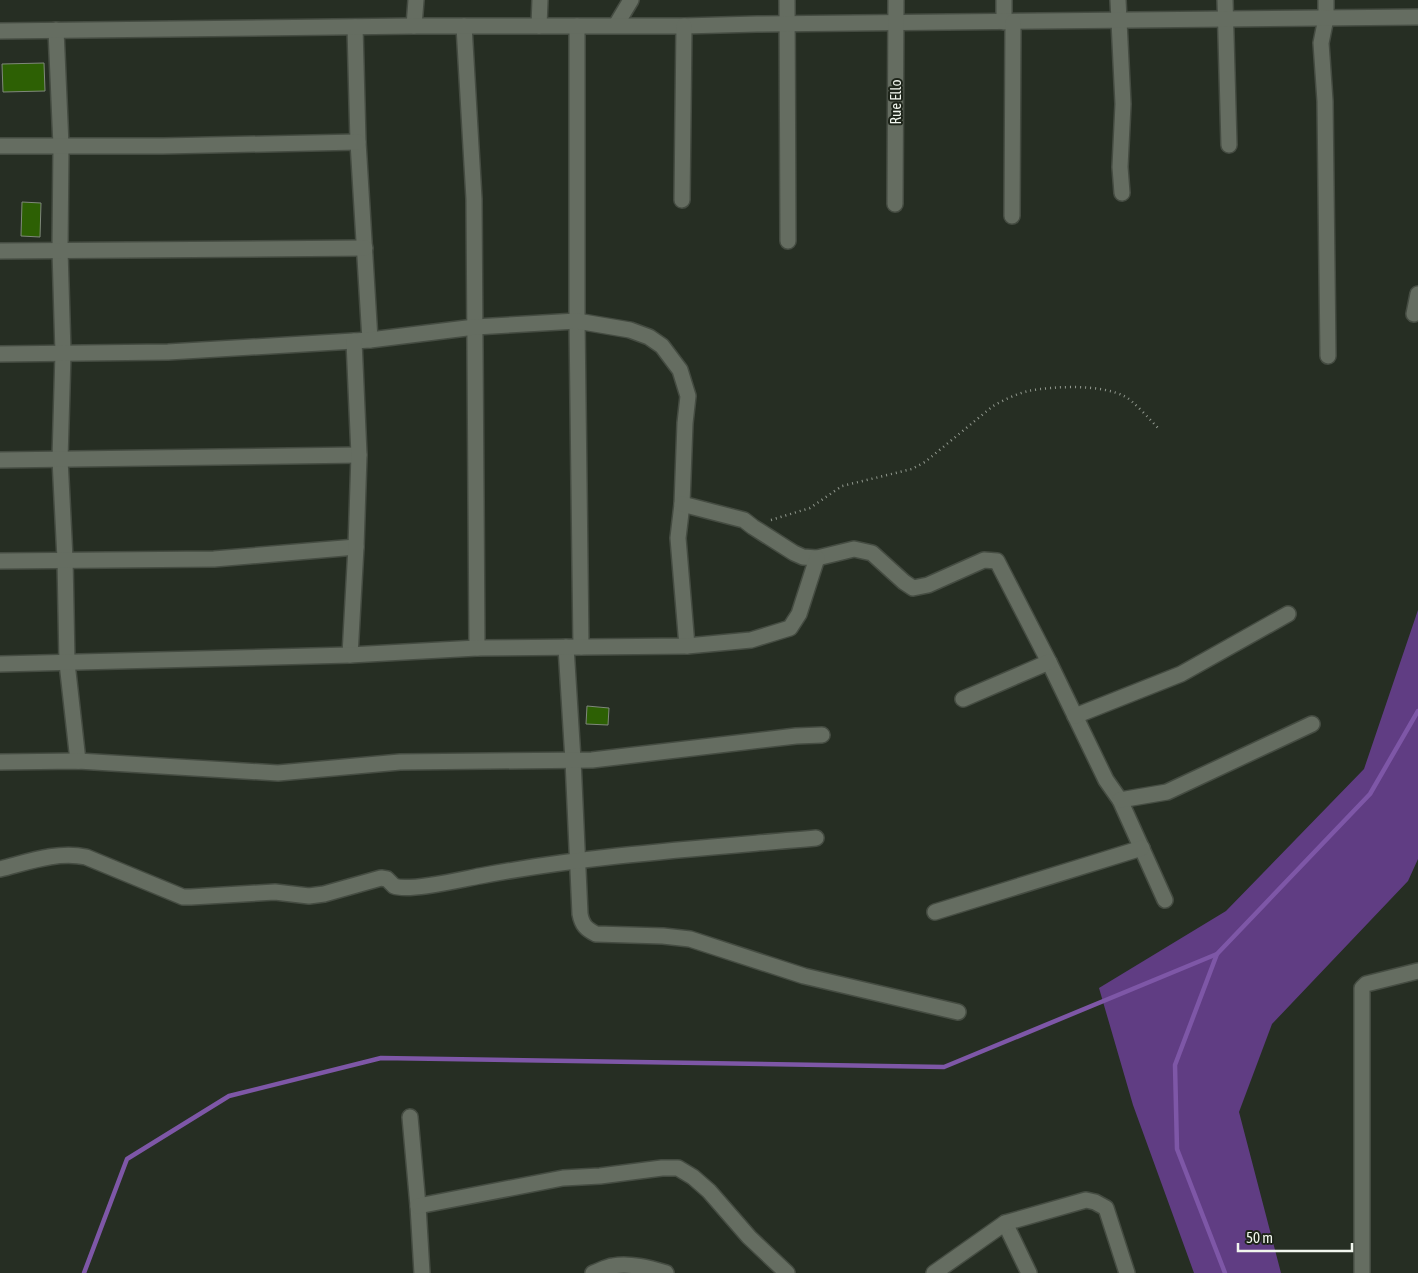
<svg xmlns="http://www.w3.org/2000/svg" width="1418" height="1273" viewBox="0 0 1418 1273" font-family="'Asap Condensed',sans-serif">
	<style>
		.green { fill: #603d83 }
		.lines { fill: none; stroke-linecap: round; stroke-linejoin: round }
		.stream { stroke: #7e57a7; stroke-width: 4.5 }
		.building { fill: #2d6004; stroke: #7f887b }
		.street-casing { stroke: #454c42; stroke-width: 18 }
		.path { stroke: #92998f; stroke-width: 2.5; stroke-dasharray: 1 4; stroke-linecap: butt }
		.street { stroke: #656d61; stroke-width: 15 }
		.labels { text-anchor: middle; stroke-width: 4; stroke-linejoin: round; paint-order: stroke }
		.street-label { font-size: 15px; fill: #f1f6ee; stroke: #1d2419 }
	</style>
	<rect width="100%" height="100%" fill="#262e23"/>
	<polygon class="green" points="1418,610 1418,859 1408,881 1272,1024 1239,1112 1281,1273 1194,1273 1133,1105 1099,988 1226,911 1364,769"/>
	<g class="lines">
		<g class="stream">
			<polyline points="1217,954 1175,1065 1177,1149 1225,1273"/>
			<polyline points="84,1273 127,1159 229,1096 381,1058 944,1067 1217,954 1370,794 1418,711"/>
		</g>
	</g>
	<g class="building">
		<polygon points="44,63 45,91 3,92 2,64"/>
		<polygon points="22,202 41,203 40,237 21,236"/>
		<polygon points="587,706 609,708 608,725 586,724"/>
	</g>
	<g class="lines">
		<defs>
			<g id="street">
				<polyline points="787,0 788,241"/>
				<polyline points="1004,0 1004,22"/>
				<polyline points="1118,0 1123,104 1120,167 1122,193"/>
				<polyline points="1225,0 1229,145"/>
				<polyline points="1326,0 1326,18 1321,43 1325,101 1328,356"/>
				<polyline points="616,25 631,0"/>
				<polyline points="414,26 416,0"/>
				<polyline points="464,26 474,199 477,648"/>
				<polyline points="539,26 540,0"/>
				<polyline points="577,26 577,321 581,647"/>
				<polyline points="355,27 358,142 370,340"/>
				<polyline points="56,30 61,146 60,250 63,353 60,459 65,559 67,663 78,761"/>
				<polyline points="0,31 414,26 684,26 757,24 1418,17"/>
				<polyline points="0,146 163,146 358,142"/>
				<polyline points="682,200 684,26"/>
				<polyline points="895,204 896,0"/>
				<polyline points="1012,216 1013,22"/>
				<polyline points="0,251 365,248"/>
				<polyline points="1414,314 1418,294"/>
				<polyline points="0,354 168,352 370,340 475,327 577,321 630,330 649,337 662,346 680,370 688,396 685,423 682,504 678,538 687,646"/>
				<polyline points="0,460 359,455"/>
				<polyline points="682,504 744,520 753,527 794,553 803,557 817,558 854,549 872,553 904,582 913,588 928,585 984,560 997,561 1049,662 1106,780 1120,800 1165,900"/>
				<polyline points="0,561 214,559 356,547"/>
				<path d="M566,647L573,760L580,914C582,925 586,929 596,934L663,936L690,939L804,976L958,1012"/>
				<polyline points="350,655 356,547 359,455 354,341"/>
				<polyline points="0,664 350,655 477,648 687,646 751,640 790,628 799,614 817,558"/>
				<polyline points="963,699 1049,662"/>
				<polyline points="1075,716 1181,674 1288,614"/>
				<polyline points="0,762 78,761 278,773 400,762 592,760 796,736 822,735"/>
				<polyline points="1120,800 1167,792 1312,724"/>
				<path d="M0,869C28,862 57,851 86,857L183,897H191L275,892L309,896L324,894L381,878L387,879L394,886C409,892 463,879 480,876C591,855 704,848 816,838"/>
				<polyline points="935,912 1142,848"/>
				<polyline points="410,1117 418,1206 422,1273"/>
				<polyline points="418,1206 563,1178 600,1176 662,1168 678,1168 693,1177 709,1191 749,1237 787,1273"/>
				<polyline points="1005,1223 1029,1273"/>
				<path d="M593,1273C599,1271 606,1267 613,1266C630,1263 649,1268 666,1273"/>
				<polyline points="934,1273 1005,1223 1086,1200 1095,1202 1106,1208 1127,1273"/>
				<polyline points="1362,1273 1362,988 1366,984 1418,971"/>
			</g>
		</defs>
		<use href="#street" class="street-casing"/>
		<path class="path" d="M771,520L810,508L842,486L912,469L925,462L993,406C1004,400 1016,394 1028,391C1054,386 1100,384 1124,396C1133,400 1152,422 1160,430"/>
		<use href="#street" class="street"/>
	</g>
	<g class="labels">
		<g class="street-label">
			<text transform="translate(896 102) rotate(-90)" y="5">Rue Ello</text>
		</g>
	</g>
	<path d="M1238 1243v8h114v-8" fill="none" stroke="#f1f6ee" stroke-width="2.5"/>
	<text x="1246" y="1243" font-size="15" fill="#f1f6ee" stroke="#1d2419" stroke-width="4" paint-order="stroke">50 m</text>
</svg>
